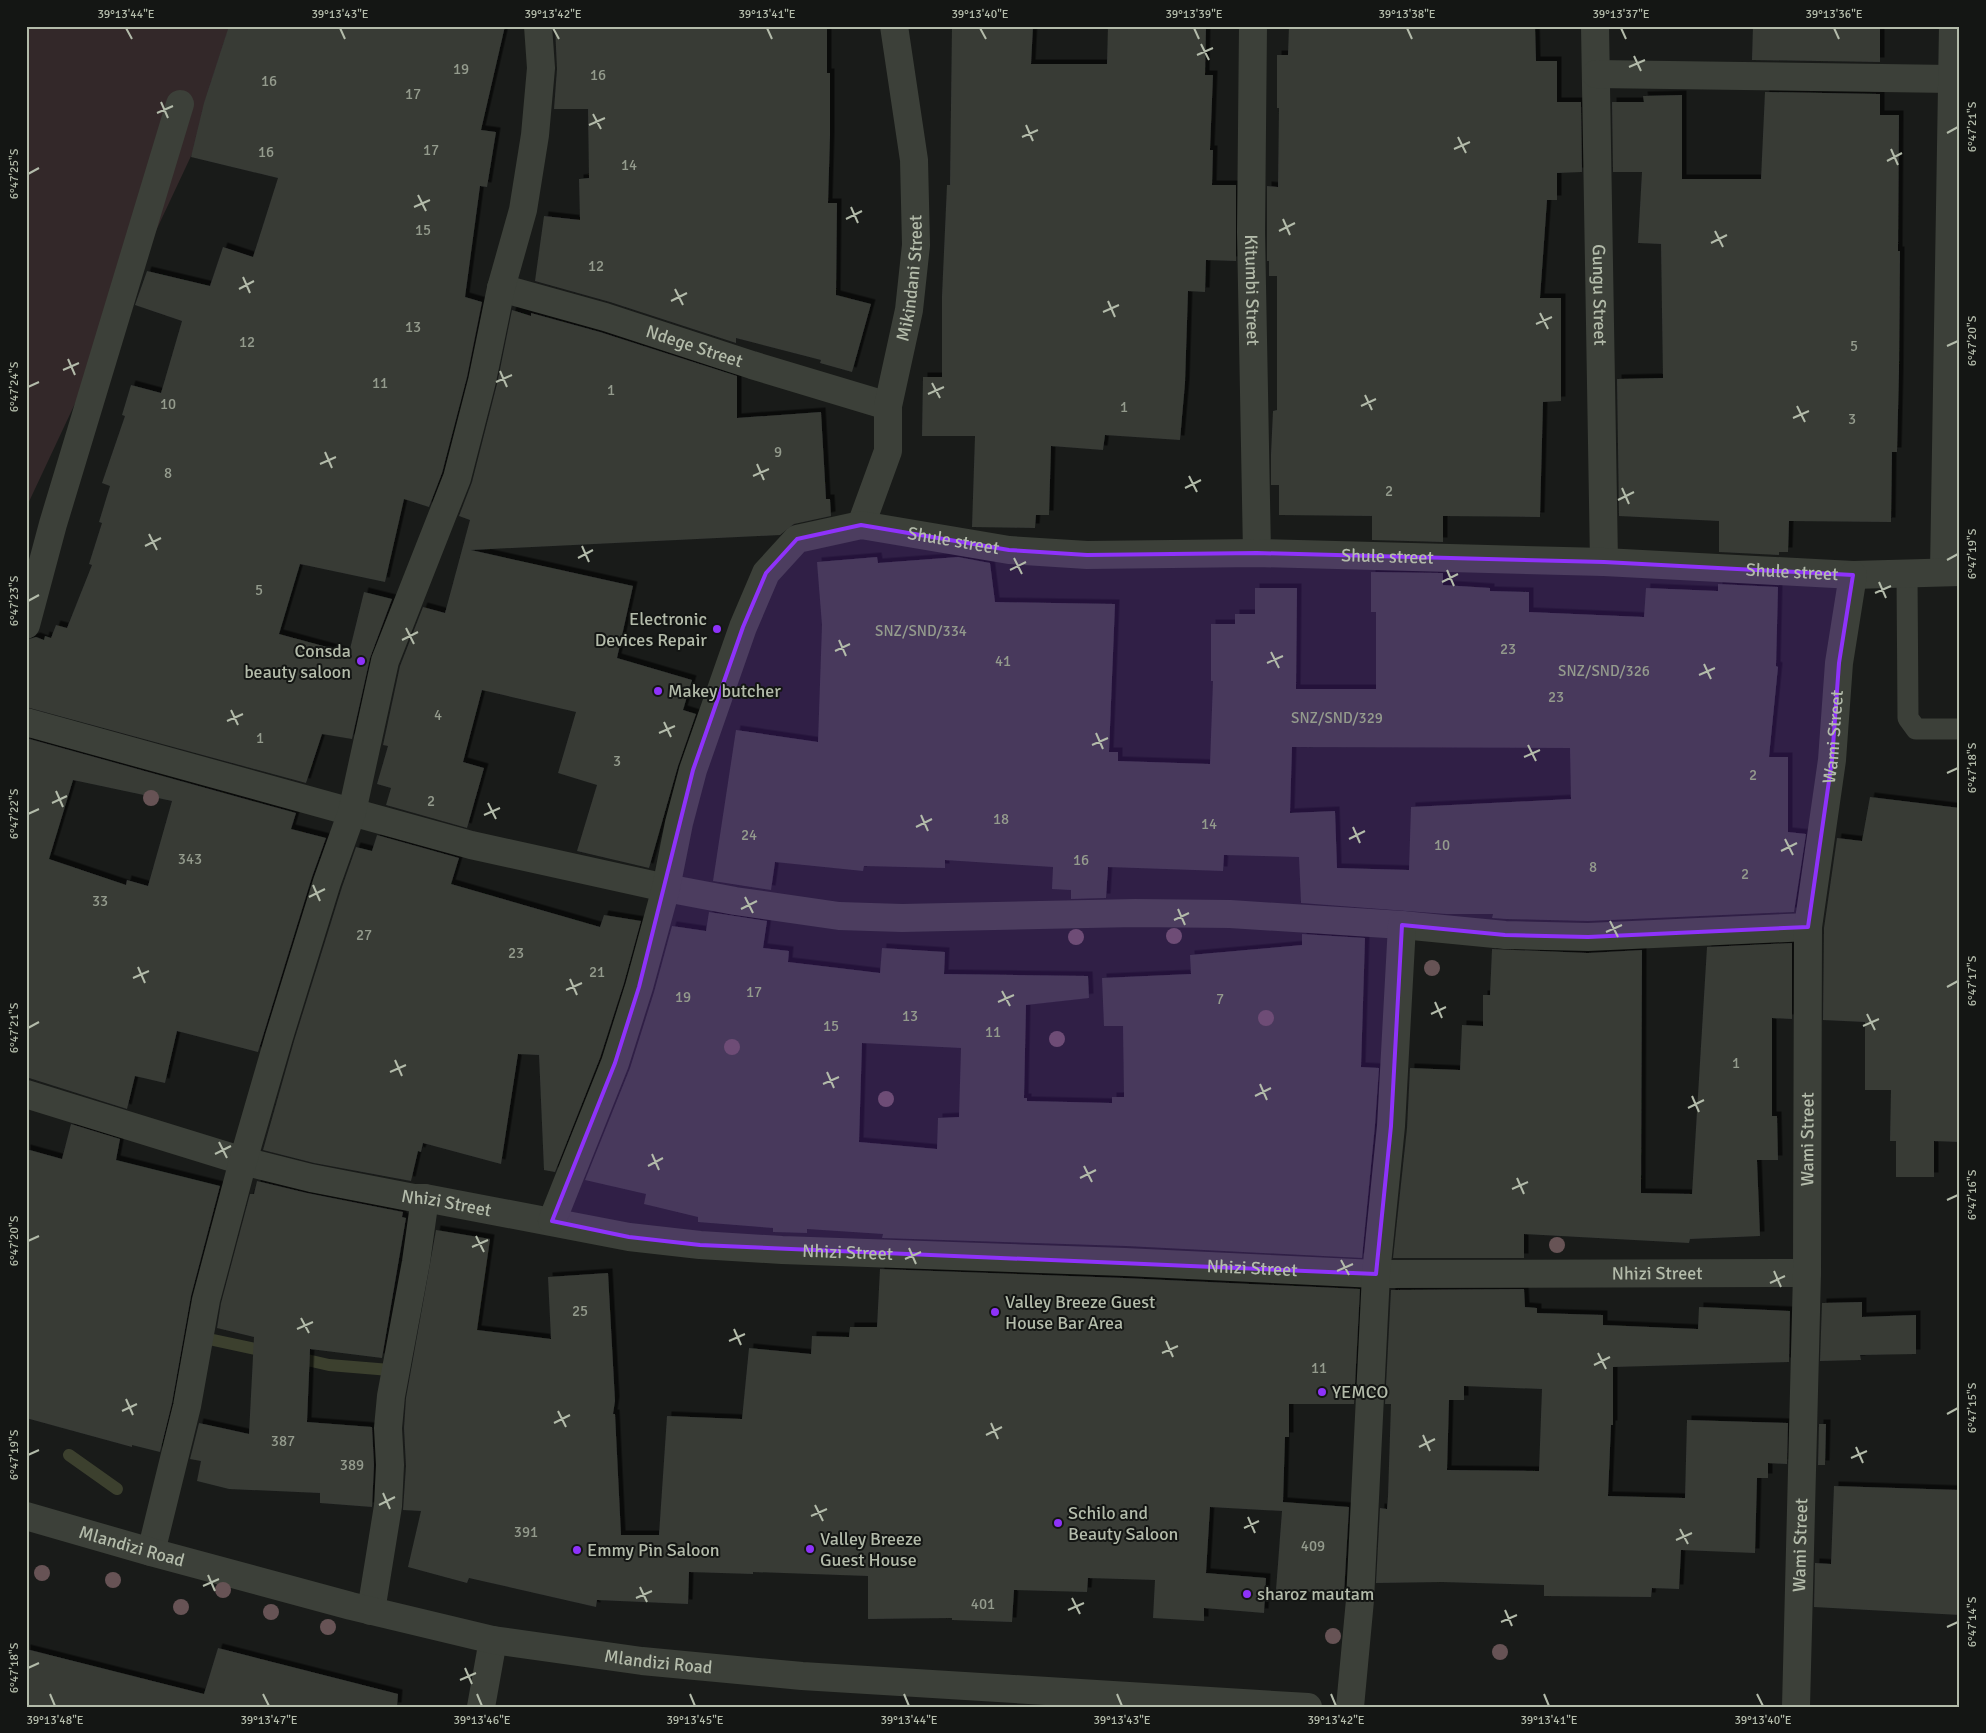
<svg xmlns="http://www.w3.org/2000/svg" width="1986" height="1733" viewBox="0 0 1986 1733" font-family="Signika,sans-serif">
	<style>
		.green { fill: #332829 }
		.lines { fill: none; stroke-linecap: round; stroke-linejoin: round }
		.stream { stroke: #3c402e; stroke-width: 12 }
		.building { fill: #373a36; fill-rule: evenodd; filter: url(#shadow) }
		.service { stroke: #3c4039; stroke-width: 21 }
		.minor { stroke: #3c4039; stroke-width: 28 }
		.tertiary { stroke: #3c4039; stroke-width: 28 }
		.tree { fill: #675355 }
		.marked { fill: #8e32fa; fill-opacity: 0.2; stroke: #8e32fa; stroke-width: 4; stroke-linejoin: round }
		.ticks { fill: none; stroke: #b3bbaa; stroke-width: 2 }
		.poi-dot { fill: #8e32fa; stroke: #141614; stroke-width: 2 }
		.labels { text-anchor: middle; stroke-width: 4; stroke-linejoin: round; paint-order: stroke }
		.number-label { font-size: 15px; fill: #949b8d }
		.street-label { font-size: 18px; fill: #b3bbaa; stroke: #141614 }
		.poi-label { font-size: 18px; fill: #b3bbaa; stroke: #141614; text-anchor: start }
		.neatline { fill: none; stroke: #b3bbaa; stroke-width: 2 }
		.ticks-label { font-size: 12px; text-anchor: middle; fill: #b3bbaa }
	</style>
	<defs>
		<filter id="shadow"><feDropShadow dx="4.5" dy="-4.5" stdDeviation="0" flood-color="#0009"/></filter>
	</defs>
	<rect width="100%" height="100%" fill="#191b19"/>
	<polygon class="green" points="26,26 252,26 26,508"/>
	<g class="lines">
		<g class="stream">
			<polyline points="205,1331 204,1338 269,1352"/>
			<polyline points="294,1357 329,1365 390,1370"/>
			<polyline points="69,1455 117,1489"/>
		</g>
	</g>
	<g class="building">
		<polygon points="229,26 505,26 481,130 496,132 487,187 480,186 465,297 482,302 467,377 442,473 429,507 404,499 385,582 300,564 279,634 349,653 364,592 392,599 370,658 352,739 322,734 306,783 26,707 26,640 36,637 44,640 45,636 51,638 56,625 67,628 92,565 89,564 102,523 99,522 110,486 102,483 125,416 122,415 131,385 161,393 182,321 135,305 147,271 210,286 223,247 253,257 278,178 191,157 204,103"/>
		<polygon points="555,26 827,26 827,73 830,73 830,135 828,203 837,203 836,295 871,304 852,372 820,363 821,360 736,338 736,343 610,302 535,281 544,216 580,220 579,179 589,178 588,109 554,109 557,69"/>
		<polygon points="952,26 1033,26 1031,64 1107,64 1108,26 1206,26 1205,75 1213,75 1210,150 1213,150 1212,185 1236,185 1236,261 1206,260 1205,292 1188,291 1185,383 1180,440 1105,435 1103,450 1051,446 1049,515 1036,515 1035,528 972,527 975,436 922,436 923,377 942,377 942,296 947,185 950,185"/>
		<polygon points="1289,26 1535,26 1536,61 1557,61 1557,102 1581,102 1582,172 1557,173 1557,200 1547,200 1540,298 1561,298 1561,401 1543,402 1540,517 1443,516 1443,542 1372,540 1372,516 1279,515 1279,485 1271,485 1271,454 1273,411 1277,410 1277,276 1269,276 1269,261 1267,261 1267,186 1278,187 1279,108 1277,108 1277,55 1288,55"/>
		<polygon points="1753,26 1880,26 1880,62 1752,60"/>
		<polygon points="1765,92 1880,94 1880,115 1899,115 1898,251 1900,251 1899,371 1897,452 1892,452 1891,522 1789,521 1788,552 1779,552 1779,555 1719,552 1719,521 1619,516 1617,379 1663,378 1661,244 1638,243 1642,172 1613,172 1612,102 1644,102 1643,96 1682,95 1682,179 1761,179"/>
		<polygon points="512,310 531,316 531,313 600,332 737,376 737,418 821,412 826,499 830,499 831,516 794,524 780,535 471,550 633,586 617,658 692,680 683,710 696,714 678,766 649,868 577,851 597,785 558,773 576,712 482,690 463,762 484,768 467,828 386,805 391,788 377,784 388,746 383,745 400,666 423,607 445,613 470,520 459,516 472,482 497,384"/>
		<path d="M877,557L878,563L958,557L990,563L995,602L1115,604L1109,752H1118V761L1210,764L1213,681H1211V624H1235V614H1255V588H1297L1296,689H1376V612H1371V572L1443,573V585L1490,588V591L1529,592V612L1644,617L1646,588L1718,591V584L1778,587L1776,666L1778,667L1769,757H1788V832L1806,834L1794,912L1588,921L1506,919L1492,918L1493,914H1446L1301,903L1299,857L1224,855L1223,871L1108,867L1106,898L1071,899V890L1052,889L1053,867L945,860V868L864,866L863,871L775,862L771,890L713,881L736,730L818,742L822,625L817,562ZM1292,747L1570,748L1571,799L1411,807L1409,870L1337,868L1335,811L1290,813Z"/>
		<path d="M26,738L296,813L291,829L326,838L312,877L258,1052L177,1031L165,1083L135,1076L127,1109L26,1077ZM73,780L172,801L148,886L127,880L126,885L49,859Z"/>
		<polygon points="1870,797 1960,808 1957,980 1960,980 1958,1052 1960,1052 1960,1142 1934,1141 1934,1177 1896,1177 1896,1141 1890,1141 1891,1090 1865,1090 1865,1022 1823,1020 1824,928 1837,838 1862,841"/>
		<polygon points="377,835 459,858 451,884 600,927 604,915 641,921 624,983 600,1058 555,1172 544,1170 539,1055 518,1054 501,1164 423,1143 421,1152 418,1151 411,1181 314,1163 263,1150 294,1041 342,887 356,847 372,851"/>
		<path d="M709,912L767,921L763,948L789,951L788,962L880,973L882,948L945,952L944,974L1088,976L1089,998L1026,1005L1024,1098H1027V1101L1112,1103V1097H1124L1123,1026H1104L1102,978L1191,974L1190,955L1302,945V934L1365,938L1361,1067L1379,1068L1375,1125L1362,1258L1126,1246L882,1238L883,1234L807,1229V1233L773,1232V1228L698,1222V1217L644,1204L646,1194L585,1180L630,1068L654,992L672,926L706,931ZM862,1043L961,1048L959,1117L938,1118L937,1149L859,1142Z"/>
		<polygon points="1792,943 1792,1019 1772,1018 1772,1116 1777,1116 1778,1160 1757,1160 1760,1236 1690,1239 1689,1243 1524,1234 1524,1258 1393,1258 1407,1128 1410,1068 1460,1070 1462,1025 1483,1026 1483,995 1490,995 1492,949 1588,953 1642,950 1641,1193 1692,1194 1707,947"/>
		<polygon points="71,1124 120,1139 116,1160 220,1186 191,1296 172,1403 160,1452 132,1445 132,1447 26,1418 26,1149 62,1159"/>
		<polygon points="257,1181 307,1193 403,1212 402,1217 406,1218 382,1358 310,1349 307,1422 372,1427 374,1465 372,1507 320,1503 320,1493 229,1489 197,1481 201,1461 190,1459 199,1423 249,1434 254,1337 217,1328 221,1303 250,1194 254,1194"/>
		<polygon points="436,1230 490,1239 477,1330 551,1339 548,1277 608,1273 615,1401 613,1414 615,1414 621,1535 659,1535 667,1416 742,1419 749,1348 811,1354 812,1336 849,1337 850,1327 877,1327 880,1269 1124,1278 1360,1289 1354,1404 1289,1404 1289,1437 1285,1437 1283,1502 1349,1507 1344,1594 1276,1590 1282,1511 1210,1507 1206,1573 1266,1578 1264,1613 1204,1608 1204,1621 1153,1618 1155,1580 1088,1578 1087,1592 1014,1590 1012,1622 952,1620 952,1618 868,1619 868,1576 753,1572 753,1574 689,1572 688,1604 597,1600 596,1607 469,1578 467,1583 408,1567 421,1511 403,1510 406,1466 404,1428 406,1398"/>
		<path d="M1524,1289L1525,1307L1537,1308V1313L1603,1315V1325L1698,1329L1699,1307L1790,1311L1789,1362L1613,1367V1425H1611L1608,1496L1685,1498L1687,1420L1788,1423L1787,1464L1768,1463V1478H1757L1755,1553L1681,1550L1679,1589L1652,1588L1651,1597L1544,1596V1585L1442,1582L1376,1583L1380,1508L1387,1509L1388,1496L1391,1404H1385L1391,1290ZM1464,1386L1542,1389L1539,1471L1447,1470L1449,1400H1464Z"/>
		<polygon points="1862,1302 1862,1317 1916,1315 1916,1354 1860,1355 1861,1360 1820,1361 1822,1303"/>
		<polygon points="1819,1424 1826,1424 1825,1465 1818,1465"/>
		<polygon points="1834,1486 1960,1490 1960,1615 1814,1607 1815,1563 1831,1564"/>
		<polygon points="218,1648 398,1694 397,1707 26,1707 26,1649 204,1694"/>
	</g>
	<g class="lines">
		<polyline class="service" points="1907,573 1908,718 1916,729 1960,729"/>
		<g class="minor">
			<path id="s1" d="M1253,26L1251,232L1257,553"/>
			<path id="s2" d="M1595,26L1604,562"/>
			<polyline points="1596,74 1952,79"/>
			<path id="s3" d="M501,288L605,317L752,365L888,406"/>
			<path id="s4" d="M861,525L888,451V406L909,310L916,245L914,160L894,26"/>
			<polyline points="1944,571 1953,26"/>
			<polyline points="26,625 53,524 180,104"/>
			<polyline points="26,722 471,845 666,888 735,901 839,916 902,918 1135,913 1230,914 1402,925 1505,935 1588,937 1808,927"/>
			<path id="s5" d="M26,1094L243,1161L311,1178L414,1198H425L629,1237L700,1245L782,1250L1125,1262L1376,1274L1807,1273"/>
			<path id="s6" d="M552,1221L615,1063L639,987L666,888L679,823L693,770L743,627L766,573L797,539L861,525L1009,550L1087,555L1257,553L1604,562L1853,575L1960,572"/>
			<polyline points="151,1552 187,1406 206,1300 243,1161 279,1037 327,882 352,812 385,661 457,478 482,381 501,288 523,210 535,135 541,68 538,26"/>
			<polyline points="371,1611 388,1506 390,1465 388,1428 391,1396 416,1262 425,1198"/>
			<polyline points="481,1707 493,1640"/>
			<polyline points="1350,1707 1360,1600 1376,1274 1391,1126 1402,925"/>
			<path id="s7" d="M1796,1707L1807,1273L1808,927L1832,760L1839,663L1853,575"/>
		</g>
		<path class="tertiary" id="s8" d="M26,1516L151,1552L351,1606L493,1640L642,1661L802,1676L1308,1707"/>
	</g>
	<g class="tree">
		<circle cx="151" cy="798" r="8"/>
		<circle cx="1174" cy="936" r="8"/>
		<circle cx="1076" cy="937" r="8"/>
		<circle cx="1432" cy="968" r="8"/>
		<circle cx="1266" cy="1018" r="8"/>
		<circle cx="1057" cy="1039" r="8"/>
		<circle cx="732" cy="1047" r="8"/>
		<circle cx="886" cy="1099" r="8"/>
		<circle cx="1557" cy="1245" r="8"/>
		<circle cx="42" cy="1573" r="8"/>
		<circle cx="113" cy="1580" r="8"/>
		<circle cx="223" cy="1590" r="8"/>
		<circle cx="181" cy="1607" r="8"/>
		<circle cx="271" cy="1612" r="8"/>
		<circle cx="328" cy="1627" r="8"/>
		<circle cx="1333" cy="1636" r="8"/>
		<circle cx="1500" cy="1652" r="8"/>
	</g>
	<path class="marked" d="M861,525L1009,550L1087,555L1257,553L1604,562L1853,575L1839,663L1832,760L1808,927L1588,937L1505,935L1402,925L1391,1126L1376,1274L700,1245L629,1237L552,1221L615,1063L639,987L693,770L743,627L766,573L797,539Z"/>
	<path class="ticks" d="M126,28L132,39M340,28L345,39M553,28L559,39M767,28L772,39M980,28L986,39M1194,28L1199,39M1407,28L1412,39M1621,28L1626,39M1834,28L1839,39M1201,44L1209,60M1197,55L1213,48M1634,56L1641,71M1629,67L1645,60M161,102L168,118M157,113L173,106M593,114L601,129M589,125L605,118M1026,125L1033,141M1947,133L1958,127M1022,137L1038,130M1458,137L1466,153M1454,149L1470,142M1891,149L1898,165M1887,161L1902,153M28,174L39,168M418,195L426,211M414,207L430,200M851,207L858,223M846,219L862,211M1283,219L1290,235M1279,231L1295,223M1715,231L1723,247M1711,243L1727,235M243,277L250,293M239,289L254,281M675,289L683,305M671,301L687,293M1108,301L1115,317M1103,312L1119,305M1540,313L1548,329M1536,324L1552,317M1947,346L1958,341M68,359L75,375M63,370L79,363M500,371L507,387M496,382L512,375M932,383L940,398M28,387L39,382M928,394L944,387M1365,395L1372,410M1361,406L1376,399M1797,406L1805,422M1793,418L1809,411M325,452L332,468M320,464L336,457M757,464L764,480M753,476L769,469M1189,476L1197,492M1185,488L1201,480M1622,488L1629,504M1618,500L1634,492M149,534L157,550M145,546L161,538M582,546L589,562M578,558L593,550M1014,558L1022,574M1947,560L1958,554M1010,570L1026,562M1447,570L1454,586M1442,582L1458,574M1879,582L1886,598M1875,593L1891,586M28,601L39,595M406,628L414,644M402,640L418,632M839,640L846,656M835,651L850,644M1271,652L1279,668M1267,663L1283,656M1704,664L1711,679M1699,675L1715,668M231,710L238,725M227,721L243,714M664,722L671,737M659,733L675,726M1096,733L1103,749M1092,745L1108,738M1528,745L1536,761M1524,757L1540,750M1947,773L1958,768M56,791L63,807M52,803L67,796M488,803L496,819M28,814L39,809M484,815L500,808M921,815L928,831M916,827L932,819M1353,827L1360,843M1349,839L1365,831M1785,839L1793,855M1781,851L1797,843M313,885L320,901M309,897L325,889M745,897L753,913M741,909L757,901M1178,909L1185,925M1174,920L1189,913M1610,921L1618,937M1606,932L1622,925M138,967L145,983M133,978L149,971M570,979L577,995M1947,987L1958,981M566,990L582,983M1002,991L1010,1006M998,1002L1014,995M1435,1002L1442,1018M1431,1014L1446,1007M1867,1014L1875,1030M1863,1026L1879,1019M28,1028L39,1022M395,1060L402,1076M390,1072L406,1065M827,1072L834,1088M823,1084L839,1077M1260,1084L1267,1100M1255,1096L1271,1088M1692,1096L1699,1112M1688,1108L1704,1100M219,1142L227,1158M215,1154L231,1146M652,1154L659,1170M648,1166L663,1158M1084,1166L1092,1182M1080,1178L1096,1170M1517,1178L1524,1194M1512,1189L1528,1182M1947,1200L1958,1195M476,1236L484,1252M28,1241L39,1236M472,1247L488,1240M909,1248L916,1264M905,1259L921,1252M1341,1260L1349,1275M1337,1271L1353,1264M1774,1271L1781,1287M1770,1283L1785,1276M301,1318L309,1333M297,1329L313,1322M734,1329L741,1345M729,1341L745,1334M1166,1341L1173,1357M1162,1353L1178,1346M1598,1353L1606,1369M1594,1365L1610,1357M126,1399L133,1415M122,1411L137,1404M558,1411L566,1427M1947,1414L1958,1408M554,1423L570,1415M991,1423L998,1439M986,1435L1002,1427M1423,1435L1430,1451M1419,1447L1435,1439M1856,1447L1863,1463M28,1455L39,1450M1851,1458L1867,1451M383,1493L390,1509M379,1505L395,1497M815,1505L823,1521M811,1516L827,1509M1248,1517L1255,1533M1244,1528L1259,1521M1680,1529L1688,1544M1676,1540L1692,1533M208,1575L215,1591M203,1586L219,1579M640,1587L647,1602M636,1598L652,1591M1072,1598L1080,1614M1068,1610L1084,1603M1505,1610L1512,1626M1501,1622L1517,1615M1947,1627L1958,1622M28,1668L39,1663M465,1668L472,1684M460,1680L476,1673M50,1694L55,1706M263,1694L269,1706M477,1694L482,1706M690,1694L695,1706M904,1694L909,1706M1117,1694L1122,1706M1331,1694L1336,1706M1544,1694L1549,1706M1757,1694L1763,1706"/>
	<g class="poi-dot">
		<circle cx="717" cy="629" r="5"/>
		<circle cx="361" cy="661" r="5"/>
		<circle cx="658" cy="691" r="5"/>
		<circle cx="995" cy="1312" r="5"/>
		<circle cx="1322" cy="1392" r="5"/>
		<circle cx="1058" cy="1523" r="5"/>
		<circle cx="810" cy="1549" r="5"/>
		<circle cx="577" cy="1550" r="5"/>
		<circle cx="1247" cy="1594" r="5"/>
	</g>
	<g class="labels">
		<g class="number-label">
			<text x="461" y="74">19</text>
			<text x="598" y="80">16</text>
			<text x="269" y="86">16</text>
			<text x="413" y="99">17</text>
			<text x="431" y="155">17</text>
			<text x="266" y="157">16</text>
			<text x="629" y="170">14</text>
			<text x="423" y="235">15</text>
			<text x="596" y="271">12</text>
			<text x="413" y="332">13</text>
			<text x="247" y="347">12</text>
			<text x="1854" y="351">5</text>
			<text x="380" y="388">11</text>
			<text x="611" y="395">1</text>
			<text x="168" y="409">10</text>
			<text x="1124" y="412">1</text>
			<text x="1852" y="424">3</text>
			<text x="778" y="457">9</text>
			<text x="168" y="478">8</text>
			<text x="1389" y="496">2</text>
			<text x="259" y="595">5</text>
			<text x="921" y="636">SNZ/SND/334</text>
			<text x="1508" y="654">23</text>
			<text x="1003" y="666">41</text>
			<text x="1604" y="676">SNZ/SND/326</text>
			<text x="1556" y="702">23</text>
			<text x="438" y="720">4</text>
			<text x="1337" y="723">SNZ/SND/329</text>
			<text x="260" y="743">1</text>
			<text x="617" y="766">3</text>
			<text x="1753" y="780">2</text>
			<text x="431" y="806">2</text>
			<text x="1001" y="824">18</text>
			<text x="1209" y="829">14</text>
			<text x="749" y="840">24</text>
			<text x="1442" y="850">10</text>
			<text x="190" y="864">343</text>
			<text x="1081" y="865">16</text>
			<text x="1593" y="872">8</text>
			<text x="1745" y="879">2</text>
			<text x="100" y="906">33</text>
			<text x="364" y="940">27</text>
			<text x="516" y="958">23</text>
			<text x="597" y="977">21</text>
			<text x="754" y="997">17</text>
			<text x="683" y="1002">19</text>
			<text x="1220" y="1004">7</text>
			<text x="910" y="1021">13</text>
			<text x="831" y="1031">15</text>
			<text x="993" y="1037">11</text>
			<text x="1736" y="1068">1</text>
			<text x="580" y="1316">25</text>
			<text x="1319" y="1373">11</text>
			<text x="283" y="1446">387</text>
			<text x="352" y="1470">389</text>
			<text x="526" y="1537">391</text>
			<text x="1313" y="1551">409</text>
			<text x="983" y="1609">401</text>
		</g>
		<g class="street-label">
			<text dy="6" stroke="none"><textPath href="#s4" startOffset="254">Mikindani Street</textPath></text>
			<text dy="6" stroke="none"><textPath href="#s1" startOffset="264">Kitumbi Street</textPath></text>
			<text dy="6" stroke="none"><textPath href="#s2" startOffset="269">Gungu Street</textPath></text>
			<text dy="6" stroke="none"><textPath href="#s3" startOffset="202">Ndege Street</textPath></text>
			<text dy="6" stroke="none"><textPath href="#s6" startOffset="889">Shule street</textPath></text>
			<text dy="6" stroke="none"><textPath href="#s6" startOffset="1324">Shule street</textPath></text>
			<text dy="6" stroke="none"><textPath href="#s6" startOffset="1729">Shule street</textPath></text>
			<text dy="6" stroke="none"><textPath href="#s7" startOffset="972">Wami Street</textPath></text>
			<text dy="6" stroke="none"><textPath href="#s7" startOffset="568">Wami Street</textPath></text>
			<text dy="6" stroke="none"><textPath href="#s5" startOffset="435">Nhizi Street</textPath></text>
			<text dy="6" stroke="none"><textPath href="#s5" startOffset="840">Nhizi Street</textPath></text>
			<text dy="6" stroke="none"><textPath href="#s5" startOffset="1245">Nhizi Street</textPath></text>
			<text dy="6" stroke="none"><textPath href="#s5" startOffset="1650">Nhizi Street</textPath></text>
			<text dy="6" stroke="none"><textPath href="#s7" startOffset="162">Wami Street</textPath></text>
			<text dy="6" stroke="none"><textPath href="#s8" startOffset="110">Mlandizi Road</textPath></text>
			<text dy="6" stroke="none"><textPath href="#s8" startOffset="650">Mlandizi Road</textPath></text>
		</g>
		<g class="poi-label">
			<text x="707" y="625" text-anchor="end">Electronic<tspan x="707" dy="21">Devices Repair</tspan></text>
			<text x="351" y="657" text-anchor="end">Consda<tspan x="351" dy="21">beauty saloon</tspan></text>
			<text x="668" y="697">Makey butcher</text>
			<text x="1005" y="1308">Valley Breeze Guest<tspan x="1005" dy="21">House Bar Area</tspan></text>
			<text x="1332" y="1398">YEMCO</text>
			<text x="1068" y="1519">Schilo and<tspan x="1068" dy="21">Beauty Saloon</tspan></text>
			<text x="820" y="1545">Valley Breeze<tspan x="820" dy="21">Guest House</tspan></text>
			<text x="587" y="1556">Emmy Pin Saloon</text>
			<text x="1257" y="1600">sharoz mautam</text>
		</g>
	</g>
	<rect width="1986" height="1733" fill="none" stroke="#141614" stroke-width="55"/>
	<rect x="28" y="28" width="1930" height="1678" class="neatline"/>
	<g class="ticks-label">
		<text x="126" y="18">39°13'44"E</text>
		<text x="340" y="18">39°13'43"E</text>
		<text x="553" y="18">39°13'42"E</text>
		<text x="767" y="18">39°13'41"E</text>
		<text x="980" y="18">39°13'40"E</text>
		<text x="1194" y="18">39°13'39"E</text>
		<text x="1407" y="18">39°13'38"E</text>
		<text x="1621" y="18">39°13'37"E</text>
		<text x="1834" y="18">39°13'36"E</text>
		<text transform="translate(1972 127) rotate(-90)" y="4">6°47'21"S</text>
		<text transform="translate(14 174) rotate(-90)" y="4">6°47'25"S</text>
		<text transform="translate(1972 341) rotate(-90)" y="4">6°47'20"S</text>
		<text transform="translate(14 387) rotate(-90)" y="4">6°47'24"S</text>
		<text transform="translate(1972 554) rotate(-90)" y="4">6°47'19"S</text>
		<text transform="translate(14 601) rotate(-90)" y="4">6°47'23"S</text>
		<text transform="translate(1972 768) rotate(-90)" y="4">6°47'18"S</text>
		<text transform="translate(14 814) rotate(-90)" y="4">6°47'22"S</text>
		<text transform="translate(1972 981) rotate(-90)" y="4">6°47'17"S</text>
		<text transform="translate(14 1028) rotate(-90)" y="4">6°47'21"S</text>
		<text transform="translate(1972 1195) rotate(-90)" y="4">6°47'16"S</text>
		<text transform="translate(14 1241) rotate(-90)" y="4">6°47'20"S</text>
		<text transform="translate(1972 1408) rotate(-90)" y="4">6°47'15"S</text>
		<text transform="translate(14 1455) rotate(-90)" y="4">6°47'19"S</text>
		<text transform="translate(1972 1622) rotate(-90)" y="4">6°47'14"S</text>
		<text transform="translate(14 1668) rotate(-90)" y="4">6°47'18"S</text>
		<text x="55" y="1724">39°13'48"E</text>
		<text x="269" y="1724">39°13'47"E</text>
		<text x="482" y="1724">39°13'46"E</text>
		<text x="695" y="1724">39°13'45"E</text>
		<text x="909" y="1724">39°13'44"E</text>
		<text x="1122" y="1724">39°13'43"E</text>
		<text x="1336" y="1724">39°13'42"E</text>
		<text x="1549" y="1724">39°13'41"E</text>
		<text x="1763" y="1724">39°13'40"E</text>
	</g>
</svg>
